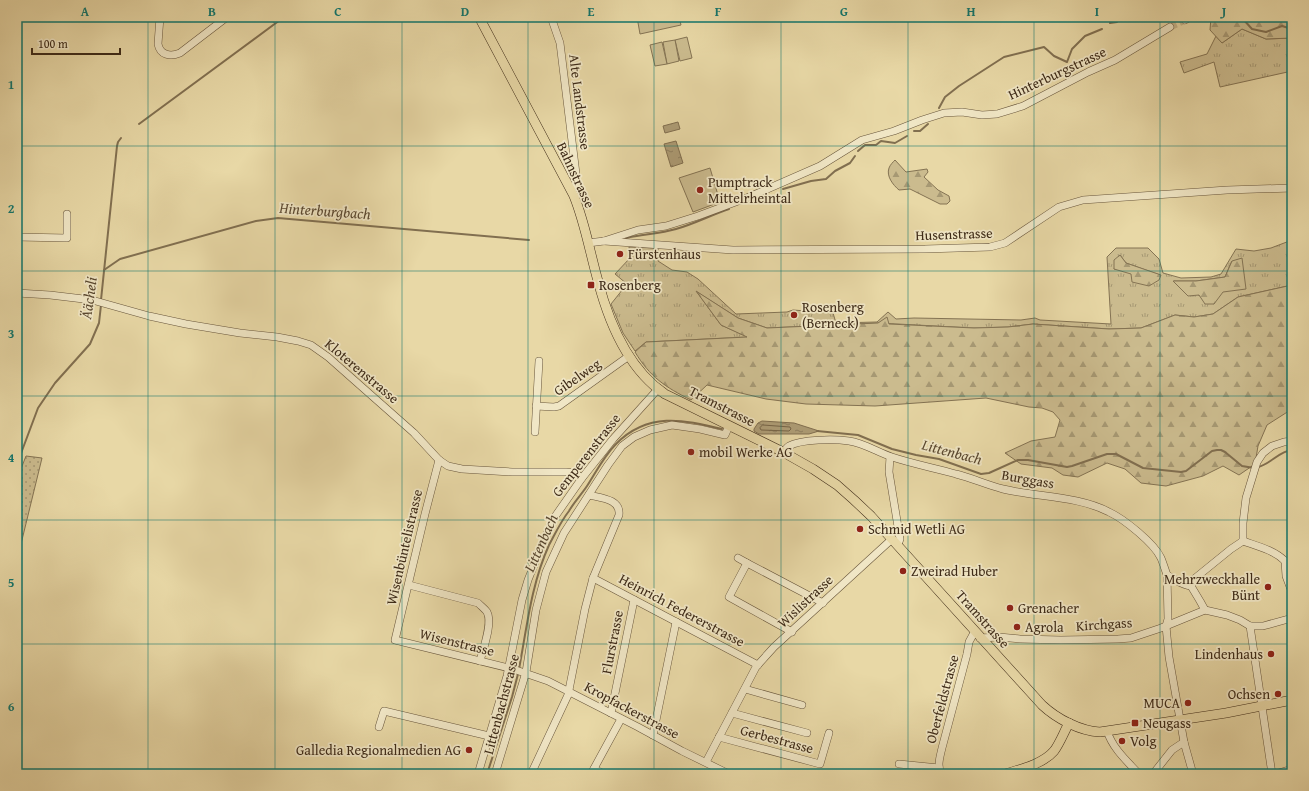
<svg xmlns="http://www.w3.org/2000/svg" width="1309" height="791" viewBox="0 0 1309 791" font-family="'Gentium Book Plus',serif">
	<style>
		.grass { fill: url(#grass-tufts); stroke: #847353; fill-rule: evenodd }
		.forest { fill: url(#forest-firs); stroke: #847353 }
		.park { fill: url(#park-dots); stroke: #847353 }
		.pitch { fill: #cbbb8e; stroke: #847353 }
		.water { fill: url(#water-ripples); stroke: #816f50 }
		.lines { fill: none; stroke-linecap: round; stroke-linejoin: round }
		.shore { stroke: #766447; stroke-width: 1 }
		.stream { stroke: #816f50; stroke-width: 2 }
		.minor-tunnel { stroke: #c6b58a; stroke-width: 7; stroke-dasharray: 7 3.5; stroke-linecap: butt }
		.minor-casing { stroke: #68563c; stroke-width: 8 }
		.major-casing { stroke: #3e2b18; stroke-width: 10 }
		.minor { stroke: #f0e6c5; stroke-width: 7 }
		.major { stroke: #e8d8a6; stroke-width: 9 }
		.grid { fill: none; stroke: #0f766e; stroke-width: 1; stroke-opacity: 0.55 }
		.poi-dot { fill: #8f2418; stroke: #f0e6c5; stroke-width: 1.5 }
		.labels { text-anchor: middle; stroke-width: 3.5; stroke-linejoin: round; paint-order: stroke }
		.street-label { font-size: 14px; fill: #3e2b18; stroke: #f0e6c5 }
		.poi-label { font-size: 14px; fill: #3e2b18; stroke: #f0e6c5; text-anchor: start }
		.water-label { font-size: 15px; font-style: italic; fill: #5a4830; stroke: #f0e6c5 }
		.neatline { fill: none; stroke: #0f766e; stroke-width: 1.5 }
		.grid-label { font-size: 13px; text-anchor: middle; font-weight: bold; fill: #0f766e }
	</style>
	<defs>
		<pattern id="grass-tufts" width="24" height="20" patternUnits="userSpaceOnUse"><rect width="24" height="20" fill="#cbbb8e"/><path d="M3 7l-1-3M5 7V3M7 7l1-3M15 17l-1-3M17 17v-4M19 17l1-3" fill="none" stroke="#a69873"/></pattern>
		<pattern id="forest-firs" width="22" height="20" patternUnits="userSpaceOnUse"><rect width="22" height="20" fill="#cbbb8e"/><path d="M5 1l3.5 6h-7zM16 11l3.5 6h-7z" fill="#a69873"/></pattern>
		<pattern id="park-dots" width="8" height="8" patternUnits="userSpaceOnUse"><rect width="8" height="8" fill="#cbbb8e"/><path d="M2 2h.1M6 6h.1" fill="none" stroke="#a69873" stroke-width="1.8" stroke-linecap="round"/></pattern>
		<pattern id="water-ripples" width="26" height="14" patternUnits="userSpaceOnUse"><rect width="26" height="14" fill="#ae9d76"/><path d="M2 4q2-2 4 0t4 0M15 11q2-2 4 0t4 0" fill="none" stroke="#8f8060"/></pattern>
	</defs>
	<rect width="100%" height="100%" fill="#e8d8a6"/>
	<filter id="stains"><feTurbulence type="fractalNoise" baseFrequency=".005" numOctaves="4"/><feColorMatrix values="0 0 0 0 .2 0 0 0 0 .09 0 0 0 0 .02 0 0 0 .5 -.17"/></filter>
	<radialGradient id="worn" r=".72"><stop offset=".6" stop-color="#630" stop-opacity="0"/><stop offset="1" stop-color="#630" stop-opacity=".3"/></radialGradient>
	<g class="grass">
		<polygon points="1242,29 1266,39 1292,38 1292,71 1220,87 1214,62 1184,73 1180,62 1207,54 1216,36 1222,43"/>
		<path d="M1292,240V285L1238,297L1213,314L1194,317L1175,315L1141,328L1109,329L1033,324L1008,327L974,328L878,323L767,328L738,318L697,292L721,325L748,337L646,342L635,351L623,333L611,304L627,284L615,274L630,258L629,247L658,248V261L672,270L687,272L698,279L736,314L787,312L793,310L833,313L836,323L877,322L888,312L896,319L914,318L1021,320L1035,318L1040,320L1111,324L1107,257L1116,248H1148L1159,259L1163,273L1181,278L1211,277L1221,274L1236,249L1254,251L1271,248ZM1120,255L1126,263L1160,275L1114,269ZM1232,261L1214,304L1174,281H1196L1225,277Z"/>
	</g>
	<g class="forest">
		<polygon points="1211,17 1279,17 1292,18 1292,38 1266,39 1242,29 1222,43 1210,30"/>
		<path d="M895,160L906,172L927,169L928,172L924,177L938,190L949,196L950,201L947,204H940L910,189L899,190C893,185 886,176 889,168C890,165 893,162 895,160Z"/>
		<polygon points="1120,255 1126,263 1161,275 1159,280 1149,286 1132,282 1131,274 1114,269 1114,260"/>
		<polygon points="1242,258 1246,289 1223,292 1214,304 1205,304 1199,295 1188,296 1173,281 1196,281 1225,277 1232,261"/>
		<path d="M1292,285V409L1267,425L1258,446L1255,464L1239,475L1223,466L1203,476L1166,486L1141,483L1125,469L1107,463L1078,477L1063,475L1052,468L1021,464L1005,453L1031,441L1055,437L1060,420L1053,412L1042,408L1029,407L986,398L875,406L806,404L766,399L707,385L691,400C665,387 650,377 635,352L646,342L747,337L721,325L696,291L738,318L767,328L878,323L887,317L889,324L974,328L1008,327L1033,324L1109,329L1141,328L1175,315L1194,317L1213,314L1238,297Z"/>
	</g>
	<polygon class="park" points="26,456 42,458 21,544 17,543 17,479"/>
	<g class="pitch">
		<polygon points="637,17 679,17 681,25 640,34"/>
		<polygon points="687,37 692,58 680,61 675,40"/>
		<polygon points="675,40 679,61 667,64 663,42"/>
		<polygon points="662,42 667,64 655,66 650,45"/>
		<polygon points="710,168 720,202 693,212 679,178"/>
	</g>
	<g class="water">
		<polygon points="678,122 680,129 665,133 663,126"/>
		<polygon points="676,141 683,163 671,167 664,144"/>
		<polygon points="762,421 794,423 819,431 809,434 759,434 754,431 754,429 758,423"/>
	</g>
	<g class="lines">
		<polygon class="shore" points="763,425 790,427 791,429 789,431 761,430 760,428"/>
		<g class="stream">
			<polyline points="1232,17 1243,19 1252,29 1266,32 1282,26 1292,29"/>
			<polyline points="1110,23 1117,22 1119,17"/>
			<polyline points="939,108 945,97 959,86 1004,57 1044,47 1054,56 1067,62 1072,49 1085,36 1102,29"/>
			<polyline points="139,124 284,17"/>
			<polyline points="914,131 920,131 928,124"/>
			<polyline points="858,151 865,145 876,145 881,141 895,143 907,136"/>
			<polyline points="783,189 811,181 826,179 835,171 850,163 855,156"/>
			<path d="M626,238C642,234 659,234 676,229C694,224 711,215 729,209"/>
			<polyline points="104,270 120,259 256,221 278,218 529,240"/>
			<polyline points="101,300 117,146 118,142 121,138"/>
			<polyline points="817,431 858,435 892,449 916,455 939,459 981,474 989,473 1018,460 1028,460 1067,467 1072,466 1107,454 1116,454 1143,468 1181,472 1186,471 1212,451 1217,450 1221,450 1225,452 1242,466 1254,468"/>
			<polyline points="17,464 38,408 55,383 90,344 99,323 101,305"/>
			<path d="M1258,467C1271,464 1279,451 1292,450"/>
			<path d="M519,669C527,627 531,585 549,545C555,534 561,521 569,511C574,502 581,495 587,486C596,472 604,456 616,444C647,412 684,419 722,429"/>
			<polyline points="487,774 512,697 518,674"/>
		</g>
		<polyline class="minor-tunnel" points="1170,27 1185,20"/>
		<defs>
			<g id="minor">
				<path d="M160,17L158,44C160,55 170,57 180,53L227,17"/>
				<polyline points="551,17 560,43 577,182 574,186 570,189"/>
				<polyline points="275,19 277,17"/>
				<polyline points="1185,20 1190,17"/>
				<polyline points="17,237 67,238 67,214"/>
				<polyline points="604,241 733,250 925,249 990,247 1005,243 1059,207 1083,200 1227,190 1292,188"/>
				<polyline points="588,243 604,241 638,230 666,226 698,216 749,197 820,166 862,140 894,131 922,120 944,113 962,112 982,115 997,114 1023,106 1088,72 1115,60 1170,27"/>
				<polyline points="17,293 50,295 92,300 149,316 186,324 240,333 277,337 298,341 311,345 328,357 414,433 439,460 448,466 462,469 512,472 566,472 575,473 582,478"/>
				<polyline points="536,406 554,407 559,406 629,356"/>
				<polyline points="535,432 539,361"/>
				<path d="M783,452C785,450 787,447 789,446C801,439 835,439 849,441C864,443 877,452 892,457C913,464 935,468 956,474C972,478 987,485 1003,489C1036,497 1079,496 1109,512C1124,519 1154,543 1161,558C1163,563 1165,569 1167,575C1175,579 1181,585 1191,586L1200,601L1205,610"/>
				<polyline points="890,457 889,472 900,539 898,545"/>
				<polyline points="439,460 425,514 395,640 513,669 548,681 638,727 682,751 729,774"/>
				<polyline points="1243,541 1243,523 1246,498 1257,462 1263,453 1272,446 1284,442 1292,441"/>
				<path d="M1243,541C1257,546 1274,550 1285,561"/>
				<polyline points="738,558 747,563"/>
				<polyline points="1285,561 1286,576 1292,592"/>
				<polyline points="1167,575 1168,619 1166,626 1169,657 1184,742 1193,774"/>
				<polyline points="593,578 758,665"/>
				<path d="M409,585L478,603C481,606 485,609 487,612C493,623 483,649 480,661"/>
				<polyline points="1191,586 1194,579 1231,549 1243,541"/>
				<polyline points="1250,626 1272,774"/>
				<polyline points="792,632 729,597 747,563 823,603"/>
				<polyline points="980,638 999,637 1020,639 1061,640 1118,639 1131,638 1161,628 1205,610 1227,615 1240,620 1250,626 1263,626 1292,618"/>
				<polyline points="745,689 802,705"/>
				<polyline points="611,713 634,600"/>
				<polyline points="732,713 807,733"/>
				<polyline points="379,727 384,711 489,736"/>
				<path d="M1107,731C1113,749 1127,761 1139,774"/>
				<polyline points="653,735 676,622"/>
				<polyline points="719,737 820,764 829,733"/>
				<polyline points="706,762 756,667 774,647 892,539"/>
				<polyline points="899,764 939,768"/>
				<polyline points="594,769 604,774"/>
				<polyline points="478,774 507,676 522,600 528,580 544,540 554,518 582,478 613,439 658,389"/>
				<polyline points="495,774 526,672 536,610 546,572 564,533 608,465 622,446 634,437 650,430 672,425 700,429 725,435 729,426"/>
				<path d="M531,774L568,695L585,609L593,578L619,515C621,499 601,498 589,495"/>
				<polyline points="591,774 621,719"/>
				<path d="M941,774C937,765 940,757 942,748L967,654L969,642L975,631"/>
				<polyline points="1153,774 1172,750 1184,742"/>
				<polyline points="1275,774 1292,769"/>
			</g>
			<g id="major">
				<path d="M479,17L574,196C585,223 590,253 598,281C609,323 628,369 665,394L783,452L813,469L837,485L854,500L871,516L1042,705C1057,719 1080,731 1100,732L1226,713L1292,700"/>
				<path d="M1005,774C1021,769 1043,764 1054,751C1060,743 1064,732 1069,723"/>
			</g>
		</defs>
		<use href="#minor" class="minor-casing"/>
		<use href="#major" class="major-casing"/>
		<use href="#minor" class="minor"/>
		<use href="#major" class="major"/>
	</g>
	<path class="grid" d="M148,17V774M275,17V774M402,17V774M528,17V774M654,17V774M781,17V774M908,17V774M1034,17V774M1160,17V774M17,146H1292M17,271H1292M17,396H1292M17,520H1292M17,644H1292"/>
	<g class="poi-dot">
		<circle cx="700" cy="190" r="4"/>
		<circle cx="620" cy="254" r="4"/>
		<rect x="587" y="281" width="8" height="8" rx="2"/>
		<circle cx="794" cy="315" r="4"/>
		<circle cx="691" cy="452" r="4"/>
		<circle cx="860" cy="529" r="4"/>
		<circle cx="903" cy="571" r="4"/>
		<circle cx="1268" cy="587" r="4"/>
		<circle cx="1010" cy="608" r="4"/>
		<circle cx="1017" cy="627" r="4"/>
		<circle cx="1271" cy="654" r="4"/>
		<circle cx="1278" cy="694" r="4"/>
		<circle cx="1188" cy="703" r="4"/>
		<rect x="1131" y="719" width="8" height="8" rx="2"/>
		<circle cx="1122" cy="741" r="4"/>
		<circle cx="469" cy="750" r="4"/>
	</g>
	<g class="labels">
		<g class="street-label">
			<text transform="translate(1057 73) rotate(-25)" y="5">Hinterburgstrasse</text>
			<text transform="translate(580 102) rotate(83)" y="5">Alte Landstrasse</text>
			<text transform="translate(576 175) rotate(65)" y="5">Bahnstrasse</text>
			<text transform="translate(954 234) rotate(-2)" y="5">Husenstrasse</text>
			<text transform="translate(362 371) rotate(40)" y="5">Kloterenstrasse</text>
			<text transform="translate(577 377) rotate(-35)" y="5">Gibelweg</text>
			<text transform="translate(722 406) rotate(27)" y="5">Tramstrasse</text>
			<text transform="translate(586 455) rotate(-52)" y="5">Gemperenstrasse</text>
			<text transform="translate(1028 479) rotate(10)" y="5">Burggass</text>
			<text transform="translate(404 547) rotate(-77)" y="5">Wisenbüntelistrasse</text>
			<text transform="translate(805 601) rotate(-43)" y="5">Wislistrasse</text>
			<text transform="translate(682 610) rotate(28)" y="5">Heinrich Federerstrasse</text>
			<text transform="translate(983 619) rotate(48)" y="5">Tramstrasse</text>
			<text transform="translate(1104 624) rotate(-4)" y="5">Kirchgass</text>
			<text transform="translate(457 642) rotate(14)" y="5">Wisenstrasse</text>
			<text transform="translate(612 642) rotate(-79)" y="5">Flurstrasse</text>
			<text transform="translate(942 699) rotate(-75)" y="5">Oberfeldstrasse</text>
			<text transform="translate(501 704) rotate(-75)" y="5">Littenbachstrasse</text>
			<text transform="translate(632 710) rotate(28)" y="5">Kropfackerstrasse</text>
			<text transform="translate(777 739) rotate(15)" y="5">Gerbestrasse</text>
		</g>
		<g class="poi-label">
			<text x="708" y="187">Pumptrack<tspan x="708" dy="16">Mittelrheintal</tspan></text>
			<text x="628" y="259">Fürstenhaus</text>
			<text x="599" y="290">Rosenberg</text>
			<text x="802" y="312">Rosenberg<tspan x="802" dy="16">(Berneck)</tspan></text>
			<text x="699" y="457">mobil Werke AG</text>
			<text x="868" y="534">Schmid Wetli AG</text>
			<text x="911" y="576">Zweirad Huber</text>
			<text x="1260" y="584" text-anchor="end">Mehrzweckhalle<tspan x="1260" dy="16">Bünt</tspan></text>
			<text x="1018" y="613">Grenacher</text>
			<text x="1025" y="632">Agrola</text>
			<text x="1263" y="659" text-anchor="end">Lindenhaus</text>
			<text x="1270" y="699" text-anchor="end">Ochsen</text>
			<text x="1180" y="708" text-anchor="end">MUCA</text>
			<text x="1143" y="728">Neugass</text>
			<text x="1130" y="746">Volg</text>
			<text x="461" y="755" text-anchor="end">Galledia Regionalmedien AG</text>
		</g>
		<g class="water-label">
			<text transform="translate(325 211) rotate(4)" y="5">Hinterburgbach</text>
			<text transform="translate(89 298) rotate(-82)" y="5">Äächeli</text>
			<text transform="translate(952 452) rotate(15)" y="5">Littenbach</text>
			<text transform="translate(541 543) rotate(-66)" y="5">Littenbach</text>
		</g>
	</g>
	<rect width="1309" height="791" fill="none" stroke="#e8d8a6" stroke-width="44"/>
	<path d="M32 48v6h88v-6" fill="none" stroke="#3e2b18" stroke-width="2"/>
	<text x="38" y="48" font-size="12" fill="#3e2b18" stroke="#f0e6c5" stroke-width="3" paint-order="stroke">100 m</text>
	<rect x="22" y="22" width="1265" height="747" class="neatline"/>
	<g class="grid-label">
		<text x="85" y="16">A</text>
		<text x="212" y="16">B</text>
		<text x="338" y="16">C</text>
		<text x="465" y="16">D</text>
		<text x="591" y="16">E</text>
		<text x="718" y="16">F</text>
		<text x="844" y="16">G</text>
		<text x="971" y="16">H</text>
		<text x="1097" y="16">I</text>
		<text x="1224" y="16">J</text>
		<text x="11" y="89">1</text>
		<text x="11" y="213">2</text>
		<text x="11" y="338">3</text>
		<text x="11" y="462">4</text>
		<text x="11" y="587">5</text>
		<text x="11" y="711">6</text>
	</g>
	<rect width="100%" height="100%" filter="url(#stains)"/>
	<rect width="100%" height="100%" fill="url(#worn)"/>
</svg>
